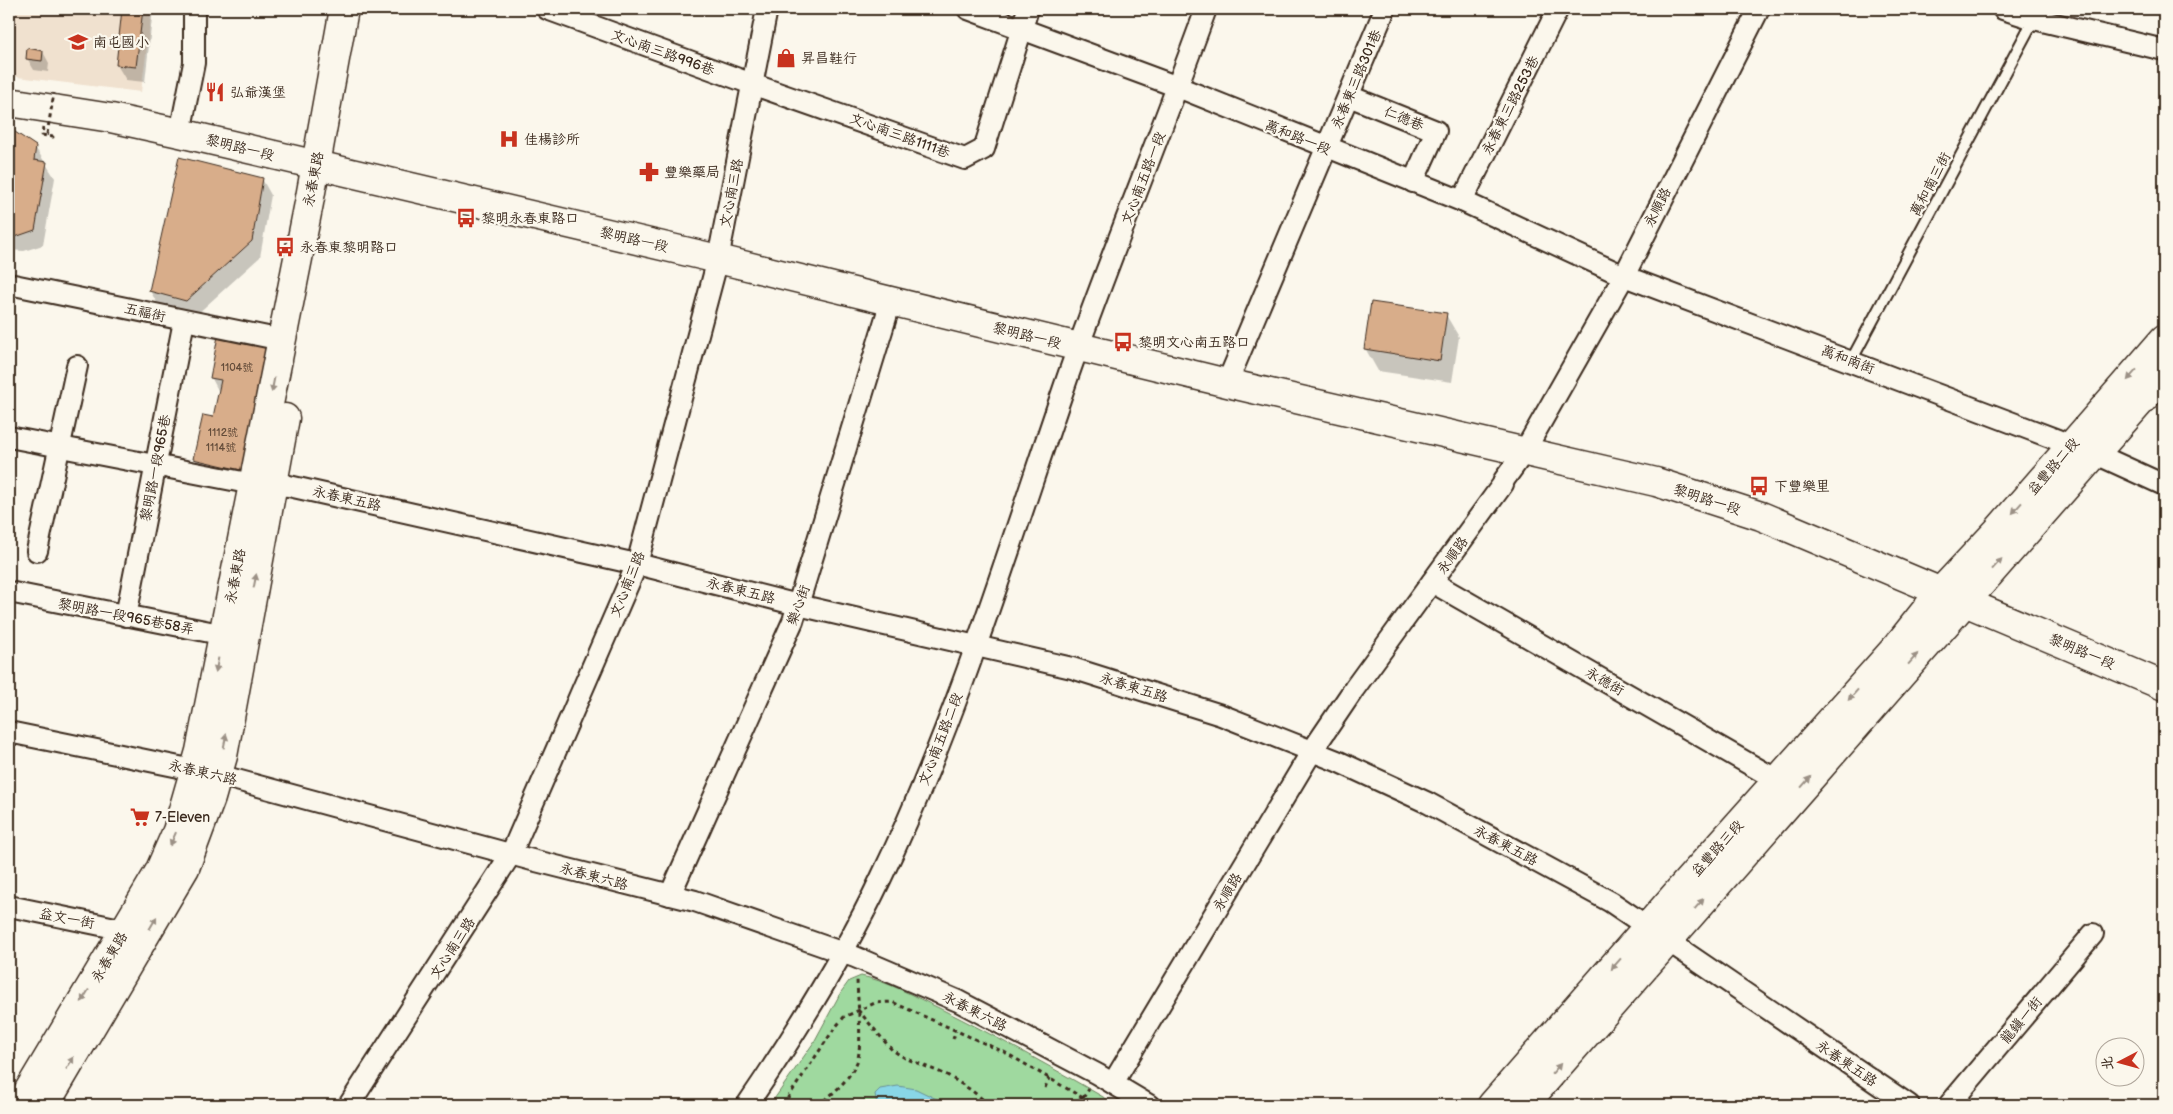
<svg xmlns="http://www.w3.org/2000/svg" width="2173" height="1114" viewBox="0 0 2173 1114" font-family="'Balsamiq Sans','LXGW WenKai TC',sans-serif">
	<style>
		.built { fill: #f0e1cf }
		.green { fill: #9fd99f; stroke: #6d825e }
		.water { fill: #89d6e7; stroke: #6a9197 }
		.shadow { fill: #0003 }
		.building { fill: #d8ad8a; stroke: #3b2a1e }
		.lines { fill: none; stroke-linecap: round; stroke-linejoin: round }
		.lane-casing { stroke: #3b2a1e; stroke-width: 14 }
		.street-casing { stroke: #3b2a1e; stroke-width: 24 }
		.secondary-casing { stroke: #3b2a1e; stroke-width: 31 }
		.path { stroke: #3b2a1e; stroke-width: 3; stroke-dasharray: 4 4; stroke-linecap: butt }
		.lane { stroke: #fbf7ec; stroke-width: 10 }
		.street { stroke: #fbf7ec; stroke-width: 20 }
		.secondary { stroke: #fbf7ec; stroke-width: 28 }
		.path-bridge { stroke: #3b2a1e; stroke-width: 3; stroke-dasharray: 4 4; stroke-linecap: butt }
		.oneway { fill: #9b9085 }
		.labels { text-anchor: middle; stroke-width: 4.5; stroke-linejoin: round; paint-order: stroke }
		.number-label { font-size: 11px; fill: #624b39 }
		.poi-label { font-size: 14px; fill: #3b2a1e; stroke: #fbf7ec; text-anchor: start }
		.street-label { font-size: 14px; fill: #3b2a1e; stroke: #fbf7ec }
	</style>
	<rect width="100%" height="100%" fill="#fbf7ec"/>
	<filter id="ink" filterUnits="userSpaceOnUse"><feTurbulence type="fractalNoise" baseFrequency=".02" numOctaves="2"/><feDisplacementMap in="SourceGraphic" scale="10" xChannelSelector="R" yChannelSelector="G"/><feConvolveMatrix kernelMatrix="1 2 1 2 8 2 1 2 1" color-interpolation-filters="sRGB"/></filter>
	<g filter="url(#ink)">
		<polygon class="built" points="9,9 152,9 141,92 9,76"/>
		<path class="green" d="M861,976C888,981 915,997 939,1008C1000,1038 1058,1071 1117,1105H770L814,1042L841,992L849,981Z"/>
		<polygon class="water" points="898,1086 916,1089 949,1105 875,1105 877,1104 875,1094 880,1089"/>
		<g class="shadow">
			<polygon points="124,9 153,9 145,82 126,80 117,65"/>
			<polygon points="43,52 49,63 48,72 34,70 27,58"/>
			<polygon points="9,129 35,147 55,178 43,245 24,251 9,250"/>
			<polygon points="262,179 271,195 260,257 195,316 159,306 150,291"/>
			<polygon points="1446,315 1459,337 1452,382 1378,371 1365,348"/>
			<polygon points="279,370 253,491 208,481 195,459 214,419 219,392 211,377"/>
		</g>
		<g class="building">
			<polygon points="122,9 143,9 136,67 116,65"/>
			<polygon points="27,48 43,51 42,61 26,59"/>
			<polygon points="9,128 36,146 34,160 47,162 35,230 15,237 9,236"/>
			<polygon points="179,157 263,178 252,241 186,301 149,291"/>
			<polygon points="1371,302 1447,313 1440,361 1364,349"/>
			<polygon points="218,336 267,346 241,470 193,459 203,415 213,417 221,380 210,378"/>
		</g>
		<g class="lines">
			<defs>
				<polyline id="lane" points="1851,361 2034,19"/>
				<g id="street">
					<polyline points="547,9 752,84 965,159 984,149 1028,9"/>
					<polyline points="968,9 1178,87 1462,201 1624,276 2071,445"/>
					<polyline points="2003,9 2034,19 2164,50"/>
					<polyline points="1349,96 1436,131 1413,182"/>
					<polyline points="180,133 194,63 194,9"/>
					<polyline points="1462,201 1558,9"/>
					<polyline points="9,284 282,340"/>
					<polyline points="1227,383 1385,9"/>
					<polyline points="9,437 253,484 289,486 645,566 798,605 1072,668 1221,715 1337,761 1428,803 1611,902 1909,1105"/>
					<polyline points="2096,454 2164,485"/>
					<polyline points="37,551 77,366"/>
					<polyline points="1432,582 1777,780"/>
					<polyline points="9,592 235,637"/>
					<polyline points="126,616 184,321"/>
					<polyline points="9,732 218,775 532,860 695,901 855,957 958,1001 1097,1074 1149,1105"/>
					<polyline points="670,895 793,621 891,301"/>
					<polyline points="9,906 125,930"/>
					<polyline points="1113,1083 1312,751 1354,689 1503,484 1504,480 1524,452 1624,276 1759,9"/>
					<polyline points="349,1105 511,854 637,564 718,259 767,9"/>
					<path d="M747,1105C796,1033 843,958 881,878C958,719 1011,541 1069,373C1112,251 1162,131 1206,9"/>
					<polyline points="1949,1105 2093,934"/>
				</g>
				<g id="secondary">
					<polyline points="9,102 111,118 180,133 718,259 1227,383 1656,482 1761,516 2164,686"/>
					<polyline points="20,1105 159,872 177,831 200,751 309,203 344,9"/>
					<polyline points="45,1105 185,868 211,798 223,756 285,418"/>
					<polyline points="1492,1105 1684,885 1898,645 1941,591 1998,530 2164,339"/>
					<polyline points="1524,1105 2164,375"/>
				</g>
			</defs>
			<use href="#lane" class="lane-casing"/>
			<use href="#street" class="street-casing"/>
			<use href="#secondary" class="secondary-casing"/>
			<g class="path">
				<polyline points="43,127 42,135 53,137 47,134"/>
				<polyline points="858,1010 892,1050 905,1058 947,1075 971,1090 990,1105"/>
				<polyline points="953,1039 956,1031"/>
				<polyline points="1045,1088 1049,1078"/>
				<polyline points="1083,1098 1089,1089"/>
				<polyline points="783,1105 834,1029 844,1017 875,1003 892,1002 1006,1053 1095,1105"/>
				<path d="M818,1105C832,1095 850,1079 857,1062C863,1044 857,998 857,977"/>
			</g>
			<use href="#lane" class="lane"/>
			<use href="#street" class="street"/>
			<use href="#secondary" class="secondary"/>
			<polyline class="path-bridge" points="47,134 54,93"/>
		</g>
		<defs><path id="oneway-solid" d="M-6-.8H1V-3.2L6.5 0L1 3.2V.8H-6Z" transform="scale(1.25)"/></defs>
		<g class="oneway">
			<use href="#oneway-solid" transform="translate(2132 375) rotate(131)"/>
			<use href="#oneway-solid" transform="translate(273 385) rotate(101)"/>
			<use href="#oneway-solid" transform="translate(2017 508) rotate(131)"/>
			<use href="#oneway-solid" transform="translate(1997 564) rotate(-48)"/>
			<use href="#oneway-solid" transform="translate(255 581) rotate(-79)"/>
			<use href="#oneway-solid" transform="translate(1913 659) rotate(-49)"/>
			<use href="#oneway-solid" transform="translate(217 665) rotate(101)"/>
			<use href="#oneway-solid" transform="translate(1853 695) rotate(132)"/>
			<use href="#oneway-solid" transform="translate(225 741) rotate(-79)"/>
			<use href="#oneway-solid" transform="translate(1806 782) rotate(-49)"/>
			<use href="#oneway-solid" transform="translate(173 839) rotate(114)"/>
			<use href="#oneway-solid" transform="translate(1699 904) rotate(-49)"/>
			<use href="#oneway-solid" transform="translate(153 923) rotate(-60)"/>
			<use href="#oneway-solid" transform="translate(1616 964) rotate(131)"/>
			<use href="#oneway-solid" transform="translate(85 996) rotate(121)"/>
			<use href="#oneway-solid" transform="translate(70 1063) rotate(-59)"/>
			<use href="#oneway-solid" transform="translate(1556 1069) rotate(-49)"/>
		</g>
	</g>
	<defs>
		<symbol id="school-bare" viewBox="-9 -9 18 18"><path d="M0-5L7-2L0 1L-7-2ZM-4 1L0 2.5L4 1V4Q0 6-4 4Z" fill="#c8321e" stroke="#fbf7ec" stroke-width="2.5" paint-order="stroke"/></symbol>
		<symbol id="shop-bare" viewBox="-9 -9 18 18"><path d="M-5-2.5h2.3a2.7 3.5 0 0 1 5.4 0H5L5.5 6h-11ZM-1.5-2.5h3a1.5 2.3 0 0 0-3 0Z" fill="#c8321e" stroke="#fbf7ec" stroke-width="2.5" paint-order="stroke"/></symbol>
		<symbol id="restaurant-bare" viewBox="-9 -9 18 18"><path d="M-5-6h1v4h1v-4h1v4h1v-4h1v5L-1.5 .5V6h-2V.5L-5-1ZM5-6V6H3V1.5H1.5Q1.5-4 5-6Z" fill="#c8321e" stroke="#fbf7ec" stroke-width="2.5" paint-order="stroke"/></symbol>
		<symbol id="hospital-bare" viewBox="-9 -9 18 18"><path d="M-5-5h3v3.5h4V-5h3V5h-3V1.5h-4V5h-3Z" fill="#c8321e" stroke="#fbf7ec" stroke-width="2.5" paint-order="stroke"/></symbol>
		<symbol id="pharmacy-bare" viewBox="-9 -9 18 18"><path d="M-2-6h4v4h4v4h-4v4h-4v-4h-4v-4h4Z" fill="#c8321e" stroke="#fbf7ec" stroke-width="2.5" paint-order="stroke"/></symbol>
		<symbol id="bus-bare" viewBox="-9 -9 18 18"><path d="M-5-6H5V4H4V6H2V4H-2V6H-4V4H-5ZM-3.5-4V0h7V-4ZM-3.5 1.2v1.5H-2V1.2ZM2 1.2v1.5H3.5V1.2Z" fill="#c8321e" stroke="#fbf7ec" stroke-width="2.5" paint-order="stroke"/></symbol>
		<symbol id="supermarket-bare" viewBox="-9 -9 18 18"><path d="M-6-5.5h2.5l.6 2H6L4.5 2H-2.5L-4.4-4H-6ZM-1.5 3.2a1.3 1.3 0 1 0 .1 0ZM3 3.2a1.3 1.3 0 1 0 .1 0Z" fill="#c8321e" stroke="#fbf7ec" stroke-width="2.5" paint-order="stroke"/></symbol>
	</defs>
	<g fill-rule="evenodd">
		<use href="#school-bare" x="64" y="28" width="28" height="28"/>
		<use href="#shop-bare" x="772" y="44" width="28" height="28"/>
		<use href="#restaurant-bare" x="201" y="78" width="28" height="28"/>
		<use href="#hospital-bare" x="495" y="125" width="28" height="28"/>
		<use href="#pharmacy-bare" x="635" y="158" width="28" height="28"/>
		<use href="#bus-bare" x="452" y="204" width="28" height="28"/>
		<use href="#bus-bare" x="271" y="233" width="28" height="28"/>
		<use href="#bus-bare" x="1109" y="328" width="28" height="28"/>
		<use href="#bus-bare" x="1745" y="472" width="28" height="28"/>
		<use href="#supermarket-bare" x="126" y="803" width="28" height="28"/>
	</g>
	<g class="labels">
		<g class="number-label">
			<text x="237" y="371">1104號</text>
			<text x="223" y="436">1112號</text>
			<text x="221" y="451">1114號</text>
		</g>
		<g class="poi-label">
			<text x="93" y="47">南屯國小</text>
			<text x="801" y="63">昇昌鞋行</text>
			<text x="230" y="97">弘爺漢堡</text>
			<text x="524" y="144">佳楊診所</text>
			<text x="664" y="177">豐樂藥局</text>
			<text x="481" y="223">黎明永春東路口</text>
			<text x="300" y="252">永春東黎明路口</text>
			<text x="1138" y="347">黎明文心南五路口</text>
			<text x="1774" y="491">下豐樂里</text>
			<text x="155" y="822">7-Eleven</text>
		</g>
		<g class="street-label">
			<text transform="translate(663 52) rotate(20)" y="5">文心南三路996巷</text>
			<text transform="translate(1356 79) rotate(-67)" y="5">永春東三路301巷</text>
			<text transform="translate(1510 105) rotate(-63)" y="5">永春東三路253巷</text>
			<text transform="translate(1404 118) rotate(22)" y="5">仁德巷</text>
			<text transform="translate(900 135) rotate(20)" y="5">文心南三路1111巷</text>
			<text transform="translate(1298 137) rotate(22)" y="5">萬和路一段</text>
			<text transform="translate(240 147) rotate(14)" y="5">黎明路一段</text>
			<text transform="translate(1143 178) rotate(-69)" y="5">文心南五路一段</text>
			<text transform="translate(313 179) rotate(-79)" y="5">永春東路</text>
			<text transform="translate(1930 184) rotate(-62)" y="5">萬和南三街</text>
			<text transform="translate(731 193) rotate(-79)" y="5">文心南三路</text>
			<text transform="translate(1657 207) rotate(-63)" y="5">永順路</text>
			<text transform="translate(634 239) rotate(13)" y="5">黎明路一段</text>
			<text transform="translate(145 312) rotate(13)" y="5">五福街</text>
			<text transform="translate(1027 335) rotate(14)" y="5">黎明路一段</text>
			<text transform="translate(1848 359) rotate(21)" y="5">萬和南街</text>
			<text transform="translate(2053 466) rotate(-49)" y="5">益豐路二段</text>
			<text transform="translate(155 468) rotate(-79)" y="5">黎明路一段965巷</text>
			<text transform="translate(347 498) rotate(13)" y="5">永春東五路</text>
			<text transform="translate(1707 499) rotate(18)" y="5">黎明路一段</text>
			<text transform="translate(1452 555) rotate(-54)" y="5">永順路</text>
			<text transform="translate(235 576) rotate(-79)" y="5">永春東路</text>
			<text transform="translate(627 584) rotate(-68)" y="5">文心南三路</text>
			<text transform="translate(741 590) rotate(14)" y="5">永春東五路</text>
			<text transform="translate(798 605) rotate(-70)" y="5">樂心街</text>
			<text transform="translate(126 616) rotate(11)" y="5">黎明路一段965巷58弄</text>
			<text transform="translate(2082 651) rotate(23)" y="5">黎明路一段</text>
			<text transform="translate(1605 681) rotate(30)" y="5">永德街</text>
			<text transform="translate(1134 687) rotate(17)" y="5">永春東五路</text>
			<text transform="translate(940 739) rotate(-69)" y="5">文心南五路二段</text>
			<text transform="translate(203 772) rotate(13)" y="5">永春東六路</text>
			<text transform="translate(1506 845) rotate(28)" y="5">永春東五路</text>
			<text transform="translate(1717 848) rotate(-48)" y="5">益豐路三段</text>
			<text transform="translate(594 876) rotate(15)" y="5">永春東六路</text>
			<text transform="translate(1227 892) rotate(-59)" y="5">永順路</text>
			<text transform="translate(67 918) rotate(11)" y="5">益文一街</text>
			<text transform="translate(452 948) rotate(-57)" y="5">文心南三路</text>
			<text transform="translate(109 957) rotate(-59)" y="5">永春東路</text>
			<text transform="translate(975 1011) rotate(27)" y="5">永春東六路</text>
			<text transform="translate(2021 1020) rotate(-50)" y="5">龍鎮一街</text>
			<text transform="translate(1847 1063) rotate(34)" y="5">永春東五路</text>
		</g>
	</g>
	<rect width="2173" height="1114" fill="none" stroke="#fbf7ec" stroke-width="30"/>
	<rect x="15" y="15" width="2143" height="1084" fill="none" stroke="#3b2a1e" stroke-width="2" filter="url(#ink)"/>
	<g transform="translate(2120 1062) rotate(264)"><circle r="24" fill="#fbf7ec" stroke="#aea59a"/>
	<path d="M0-4L9 19L0 12L-9 19Z" fill="#c8321e"/>
	<text y="-8" font-size="14" font-weight="bold" text-anchor="middle" fill="#3b2a1e">北</text>
	</g>
</svg>
